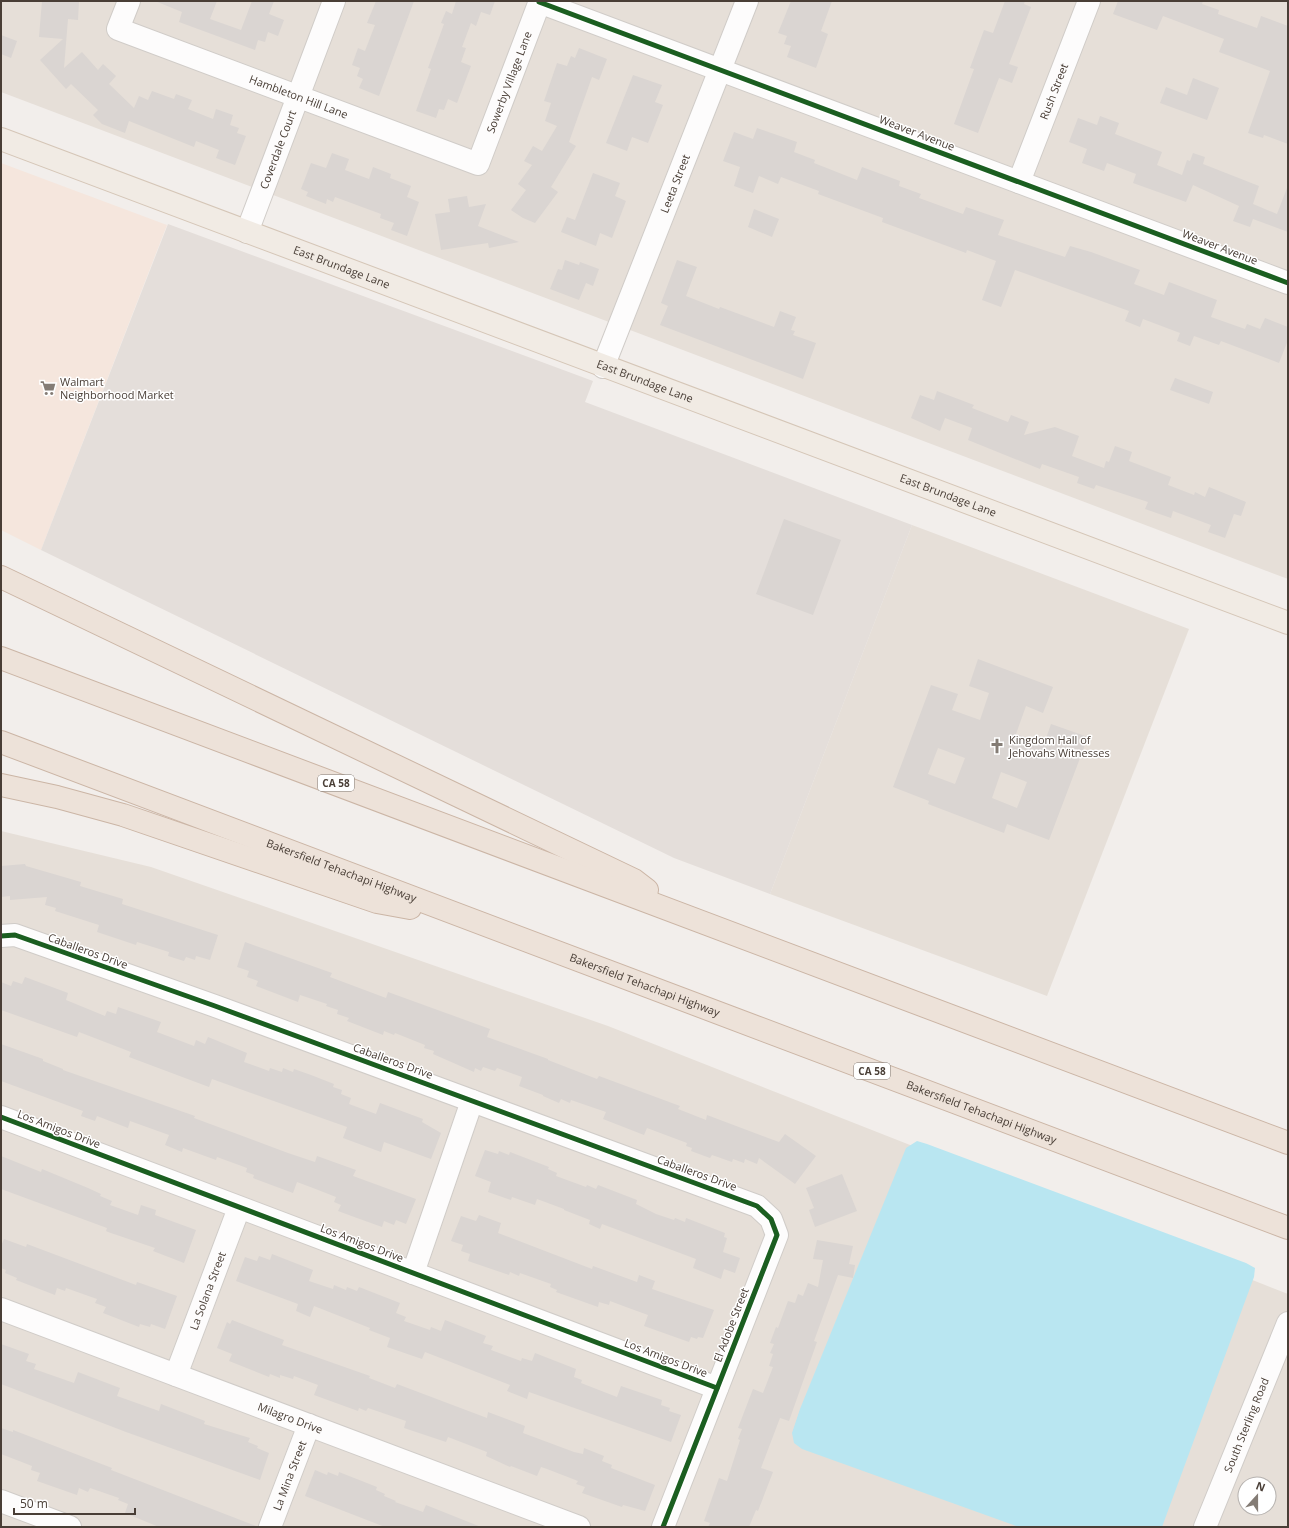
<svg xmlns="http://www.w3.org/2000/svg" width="1289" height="1528" viewBox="0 0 1289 1528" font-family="'Open Sans',sans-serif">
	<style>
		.residential { fill: #e6dfd8; fill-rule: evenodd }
		.commercial { fill: #f5e6dd }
		.industrial { fill: #e4deda }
		.water { fill: #b9e6f1 }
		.building { fill: #dad5d2; fill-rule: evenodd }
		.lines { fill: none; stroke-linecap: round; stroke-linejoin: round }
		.minor-casing { stroke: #d0ccc8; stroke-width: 24 }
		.major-casing { stroke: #d5c6b7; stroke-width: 24 }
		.highway-casing { stroke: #cbb5a5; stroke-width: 24 }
		.minor { stroke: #fdfcfc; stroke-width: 22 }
		.major { stroke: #f1ebe4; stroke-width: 22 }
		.highway { stroke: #ede2d9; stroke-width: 22 }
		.cycleway-casing { stroke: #fff; stroke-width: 8 }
		.cycleway { stroke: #1b5e20; stroke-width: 5 }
		.labels { text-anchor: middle; stroke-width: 3; stroke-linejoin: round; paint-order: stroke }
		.shield { fill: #fff; stroke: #807872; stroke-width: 1 }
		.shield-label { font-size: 10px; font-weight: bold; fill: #493e36 }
		.street-label { font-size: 11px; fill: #493e36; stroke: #fff }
		.poi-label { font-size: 11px; fill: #493e36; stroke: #fff; text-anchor: start }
	</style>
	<rect width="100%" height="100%" fill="#f2eeeb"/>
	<g class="residential">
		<polygon points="1,1 1288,1 1288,579 1,92"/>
		<polygon points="912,525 1189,629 1047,996 770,894"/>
		<path d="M1,831L151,867L608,1026L1288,1294V1527H1ZM1245,1484H1269V1508H1245Z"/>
	</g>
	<polygon class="commercial" points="1,163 167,225 41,550 1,530"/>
	<polygon class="industrial" points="168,224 593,381 585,402 912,525 770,894 674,858 41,550"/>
	<polygon class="water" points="917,1141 927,1144 1246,1263 1255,1268 1254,1277 1162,1527 1019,1527 802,1449 794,1443 792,1433 800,1409 906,1148"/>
	<g class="building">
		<polygon points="42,1 79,2 78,20 68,19 64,68 82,52 98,70 103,64 116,76 109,84 134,108 139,96 148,100 152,91 174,99 176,94 192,100 188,109 213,119 216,109 233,115 230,125 239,128 237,133 246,136 235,165 216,158 219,150 196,141 194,147 129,121 125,133 102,124 93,115 98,110 71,84 66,89 40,60 63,39 39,37"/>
		<polygon points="155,1 217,1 210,19 241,30 252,1 274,1 269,14 284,20 278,36 268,32 265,42 258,40 255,50 179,22 182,12"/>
		<polygon points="376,1 414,1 379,96 359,88 363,79 357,76 360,68 352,65 358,48 365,51 375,25 367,23"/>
		<polygon points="456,1 495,1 490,15 481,12 476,26 471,23 462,47 466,48 461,62 471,66 457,103 448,99 444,110 439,109 436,118 416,111 431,69 428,68 444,24 441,23 446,11 452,14"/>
		<polygon points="791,1 832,1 821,31 828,34 816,68 787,57 791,46 784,44 787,36 778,33"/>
		<polygon points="1005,1 1025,1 1024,4 1031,7 1009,64 1018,67 1012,83 999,78 978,133 954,124 974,69 970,68 984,30 993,33"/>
		<polygon points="1118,1 1203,1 1202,4 1219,10 1218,14 1257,28 1261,16 1288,26 1288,144 1264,135 1263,138 1248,133 1270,71 1219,52 1224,39 1163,16 1157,30 1113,14"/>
		<polygon points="1,35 17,41 11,58 1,54"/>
		<polygon points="579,48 607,59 599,80 592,77 569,142 576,146 551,187 558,192 535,223 523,218 511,210 526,190 518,184 532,165 524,161 533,146 542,151 557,126 545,121 551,103 544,101 557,63 567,66 571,56 575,58"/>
		<polygon points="633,75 662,85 655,102 663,105 648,143 632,137 627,151 606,143"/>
		<polygon points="1193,78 1219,88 1207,120 1160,103 1166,87 1187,95"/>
		<polygon points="1100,116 1119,123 1115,134 1162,152 1157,165 1182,175 1187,160 1190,161 1193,153 1205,157 1203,164 1259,186 1253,204 1277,214 1287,188 1288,188 1288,232 1253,219 1250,227 1233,221 1239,206 1193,185 1186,202 1133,183 1136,174 1107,163 1104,171 1082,163 1087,149 1069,142 1078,118 1097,125"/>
		<polygon points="757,128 797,142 794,152 815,160 814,163 857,180 862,167 900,181 899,186 921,194 919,198 963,214 966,207 1004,220 998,235 1065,257 1070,246 1091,252 1140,270 1134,284 1164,295 1169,282 1217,300 1211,317 1245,329 1247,324 1260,329 1265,318 1288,327 1288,340 1279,363 1221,341 1219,345 1194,336 1190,346 1177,341 1180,333 1143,319 1140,327 1125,321 1129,311 1015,270 1001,307 982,300 996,261 967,250 966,253 882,222 883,218 818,194 819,191 781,177 778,184 759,176 753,193 734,186 740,167 723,161 734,132 753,139"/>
		<polygon points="332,153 349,159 345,170 369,179 373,167 391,174 390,178 411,186 407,197 419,202 407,236 391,230 394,223 380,218 381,214 335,197 333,202 327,199 326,204 306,196 308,192 301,189 311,163 326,168"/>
		<polygon points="593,173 620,183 615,196 626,201 612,238 600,233 596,246 561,232 567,217 575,220"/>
		<polygon points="467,196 469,207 486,204 478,226 519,242 489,248 488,243 441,250 435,214 450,212 448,199"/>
		<polygon points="754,209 779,219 772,237 748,227"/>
		<polygon points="565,260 579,265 580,262 599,269 593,286 586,283 579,300 550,289 558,269 562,270"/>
		<polygon points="677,260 697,267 686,296 719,309 720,307 774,327 780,311 796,317 791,330 795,331 793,335 816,343 803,379 660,325 668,306 661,303"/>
		<polygon points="1175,378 1213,392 1209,404 1170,390"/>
		<polygon points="937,391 974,405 972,408 1008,422 1011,415 1029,422 1024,435 1055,427 1079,436 1072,456 1104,468 1106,461 1109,462 1115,446 1132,452 1129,461 1171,477 1168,485 1194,495 1195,492 1205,497 1209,487 1246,502 1241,516 1234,514 1225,538 1208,532 1211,525 1173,511 1171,518 1145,509 1148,502 1096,485 1094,489 1077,483 1079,477 1042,464 1040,469 968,440 972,428 945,418 940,431 911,418 920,395 934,400"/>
		<polygon points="784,519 841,540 813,615 756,594"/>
		<path d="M978,659L1053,687L1043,713L1026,706L1016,734L1044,744L1051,724L1088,737L1049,840L1007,824L1004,833L928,804L929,801L893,787L931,685L958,694L952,710L980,720L989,693L969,686ZM938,748L965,758L955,784L928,774ZM1001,772L1027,782L1017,808L992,798Z"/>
		<polygon points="25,864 26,866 81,882 80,886 123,899 122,904 218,935 210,960 196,956 195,960 186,957 184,961 168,956 169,952 137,942 136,945 97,932 99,925 55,911 56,908 45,905 47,897 10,900 10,896 1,897 1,866"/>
		<polygon points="245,942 332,973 330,977 386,998 388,992 490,1029 487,1037 548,1059 548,1060 597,1079 599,1076 680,1106 678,1109 706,1120 707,1115 779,1142 785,1134 816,1156 795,1184 759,1158 757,1164 745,1159 744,1163 733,1159 732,1162 712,1155 710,1158 691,1151 692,1148 686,1146 687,1143 647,1128 644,1135 603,1119 606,1112 571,1100 570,1103 561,1099 559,1103 543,1096 543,1095 519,1086 522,1077 497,1068 495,1071 483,1067 481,1071 475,1068 474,1072 433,1054 434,1051 424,1048 425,1045 395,1033 394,1035 384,1031 383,1035 347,1021 349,1018 337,1014 338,1010 326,1006 327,1004 300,995 298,1002 256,986 258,981 247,977 249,971 237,967"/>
		<polygon points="25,977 68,993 66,1000 105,1016 107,1011 116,1014 118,1007 161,1022 157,1032 194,1046 196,1040 205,1044 208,1037 247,1053 244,1062 269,1071 270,1068 282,1072 283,1068 293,1072 294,1069 311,1075 334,1084 333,1087 342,1090 341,1094 351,1098 349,1104 376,1114 380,1103 423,1119 422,1122 441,1133 431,1159 384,1142 381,1152 343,1138 347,1127 212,1079 209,1087 129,1057 131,1052 79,1032 77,1037 1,1010 1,982 11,986 13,981 22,984"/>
		<polygon points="1,1044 43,1059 43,1061 63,1069 63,1070 195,1116 194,1118 288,1153 315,1162 317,1156 356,1170 353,1176 416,1199 406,1224 396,1220 394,1225 384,1221 382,1227 357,1218 338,1211 341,1205 334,1202 336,1197 313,1188 297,1182 293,1193 253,1178 254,1175 246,1172 247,1168 217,1157 216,1160 183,1148 182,1152 165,1145 169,1135 130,1121 128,1128 97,1116 95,1121 81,1116 83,1111 1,1081"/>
		<polygon points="485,1150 498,1154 499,1151 509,1155 510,1152 549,1167 548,1169 557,1173 556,1176 586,1187 587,1185 596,1189 598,1185 637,1200 636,1204 656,1214 674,1220 675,1218 685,1222 686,1218 725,1233 724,1237 727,1238 723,1252 740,1258 735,1273 724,1269 721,1279 693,1268 696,1259 602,1224 600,1229 589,1224 590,1220 564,1210 564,1209 537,1199 535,1205 512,1197 511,1200 488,1192 491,1182 475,1176"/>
		<polygon points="1,1156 41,1172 42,1169 88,1188 101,1194 100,1196 112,1201 110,1205 138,1215 141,1205 156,1210 155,1215 196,1230 184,1263 153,1251 155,1248 108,1232 106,1231 107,1228 1,1189"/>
		<polygon points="842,1174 857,1211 815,1227 809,1210 814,1208 806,1188"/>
		<polygon points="479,1215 501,1223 498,1233 592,1269 593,1266 637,1282 639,1275 655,1281 652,1289 714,1310 703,1338 698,1337 697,1339 691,1337 689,1342 644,1326 648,1315 626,1307 610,1301 609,1305 599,1302 598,1307 556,1292 557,1290 550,1287 551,1284 520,1273 519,1276 510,1272 509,1275 468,1261 470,1254 461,1251 463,1245 451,1241 461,1216 476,1221"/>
		<polygon points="4,1239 26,1247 27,1244 136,1285 137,1282 177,1296 165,1329 151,1324 150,1327 140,1324 139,1327 103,1313 106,1307 95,1303 97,1299 66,1288 65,1291 57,1288 55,1295 16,1280 17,1278 5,1273 6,1270 1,1268 1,1246"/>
		<polygon points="817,1240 853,1246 849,1264 855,1265 853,1278 838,1275 814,1341 817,1342 789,1421 780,1418 761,1468 773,1472 758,1511 756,1510 749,1527 708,1527 710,1523 704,1521 719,1478 727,1481 740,1440 738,1439 742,1429 738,1428 753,1389 763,1393 773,1367 769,1366 773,1354 770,1353 774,1344 770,1343 776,1327 778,1328 788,1301 795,1303 798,1294 803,1296 808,1283 818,1287 823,1260 813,1259"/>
		<polygon points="272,1254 313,1270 309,1281 333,1289 334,1285 346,1290 347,1287 357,1291 359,1287 400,1303 396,1313 406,1317 404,1321 430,1330 431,1327 441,1331 445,1320 486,1336 483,1343 493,1346 491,1350 521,1361 522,1358 532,1361 535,1353 576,1369 574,1377 582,1380 581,1383 617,1397 621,1386 662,1400 661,1405 670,1408 669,1411 681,1415 671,1442 529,1392 527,1399 507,1391 510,1385 425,1352 422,1359 387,1347 390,1338 369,1330 370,1328 314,1306 310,1317 296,1311 298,1304 236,1281 245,1257 257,1261 259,1256 270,1260"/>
		<polygon points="232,1320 284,1340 282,1345 370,1376 369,1378 395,1388 397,1384 487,1418 488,1412 525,1426 523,1433 574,1452 583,1454 584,1448 604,1456 602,1461 612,1465 611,1468 655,1485 645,1511 623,1505 622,1507 582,1493 585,1487 576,1484 578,1481 547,1469 541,1467 537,1476 511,1466 510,1467 486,1456 487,1452 448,1437 446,1442 404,1428 406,1421 368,1408 366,1411 359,1408 358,1411 314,1395 318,1385 294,1376 293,1379 280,1375 280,1378 270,1374 269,1377 229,1361 232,1354 217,1348 227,1322 230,1324"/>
		<polygon points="1,1344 29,1354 26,1361 36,1364 34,1369 74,1383 78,1372 120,1388 117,1396 159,1411 161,1404 205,1421 204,1424 250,1438 248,1442 258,1446 257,1448 269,1453 260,1480 126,1432 1,1384"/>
		<polygon points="1,1428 13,1432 13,1430 112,1468 111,1470 256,1526 256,1527 159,1527 125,1513 128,1504 118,1500 119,1498 90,1488 88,1492 79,1488 77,1495 37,1481 40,1473 31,1470 32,1466 1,1454"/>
		<polygon points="315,1470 327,1475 328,1472 338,1476 339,1472 377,1487 376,1490 385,1494 384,1496 396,1501 395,1502 423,1512 426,1505 481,1527 385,1527 305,1496"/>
	</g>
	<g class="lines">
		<defs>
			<g id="minor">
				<path id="s1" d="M129,1L118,29L478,164L540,1"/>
				<polyline points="539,2 1288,283"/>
				<path id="s2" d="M1019,182L1089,1"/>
				<path id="s3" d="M247,232L334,1"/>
				<path id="s4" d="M603,367L747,1"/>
				<polyline points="1,936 15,935 215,1006 757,1206 771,1219 777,1235 663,1527"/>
				<polyline points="1,1117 717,1388"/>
				<polyline points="413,1273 472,1101"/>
				<path id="s5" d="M1,1309L579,1527"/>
				<path id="s6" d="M176,1375L239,1208"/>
				<polyline points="1,1501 70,1527"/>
				<path id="s7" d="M270,1527L309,1425"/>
				<path id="s8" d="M1205,1527L1288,1323"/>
			</g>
			<g id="major">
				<path id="s9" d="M1,139L1288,623"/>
			</g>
			<g id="highway">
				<polyline points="1,577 634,880 647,890"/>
				<polyline points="1,658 1288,1143"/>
				<path id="s10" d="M1,742L1288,1228"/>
				<polyline points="1,785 57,797 123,815 377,902 410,908"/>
			</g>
		</defs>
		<use href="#minor" class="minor-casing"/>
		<use href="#major" class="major-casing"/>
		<use href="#highway" class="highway-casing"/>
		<use href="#minor" class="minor"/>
		<use href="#major" class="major"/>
		<use href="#highway" class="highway"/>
		<defs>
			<g id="cycleway">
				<polyline points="539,2 1288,283"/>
				<polyline points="1,936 15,935 215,1006 757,1206 771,1219 777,1235 663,1527"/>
				<polyline points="1,1117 717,1388"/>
			</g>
		</defs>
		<use href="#cycleway" class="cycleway-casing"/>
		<use href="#cycleway" class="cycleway"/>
	</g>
	<defs>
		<symbol id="supermarket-bare" viewBox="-9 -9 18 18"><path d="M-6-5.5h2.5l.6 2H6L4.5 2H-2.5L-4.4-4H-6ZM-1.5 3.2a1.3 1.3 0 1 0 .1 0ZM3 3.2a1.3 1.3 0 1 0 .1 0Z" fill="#847c75" stroke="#fff" stroke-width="2.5" paint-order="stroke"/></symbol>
		<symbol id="church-bare" viewBox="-9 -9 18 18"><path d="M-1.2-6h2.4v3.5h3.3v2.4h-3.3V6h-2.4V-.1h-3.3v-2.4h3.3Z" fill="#847c75" stroke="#fff" stroke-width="2.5" paint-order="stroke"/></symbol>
	</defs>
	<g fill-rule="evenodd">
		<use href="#supermarket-bare" x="37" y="377" width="22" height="22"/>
		<use href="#church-bare" x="986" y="735" width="22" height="22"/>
	</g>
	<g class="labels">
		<g class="shield">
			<rect x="318" y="775" width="36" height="16" rx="3"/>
			<rect x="854" y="1063" width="36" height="16" rx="3"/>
		</g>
		<g class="shield-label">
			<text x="336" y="787">CA 58</text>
			<text x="872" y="1075">CA 58</text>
		</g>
		<g class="street-label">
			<text dy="4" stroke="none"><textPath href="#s1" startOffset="502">Sowerby Village Lane</textPath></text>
			<text dy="4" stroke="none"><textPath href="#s2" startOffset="97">Rush Street</textPath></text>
			<text dy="4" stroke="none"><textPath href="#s1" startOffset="223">Hambleton Hill Lane</textPath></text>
			<text transform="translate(917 133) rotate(21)" y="4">Weaver Avenue</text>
			<text dy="4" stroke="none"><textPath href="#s3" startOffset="88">Coverdale Court</textPath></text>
			<text dy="4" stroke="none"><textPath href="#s4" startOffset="197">Leeta Street</textPath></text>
			<text transform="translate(1220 247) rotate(21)" y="4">Weaver Avenue</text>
			<text dy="4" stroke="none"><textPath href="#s9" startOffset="364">East Brundage Lane</textPath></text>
			<text dy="4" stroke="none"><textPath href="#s9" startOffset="688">East Brundage Lane</textPath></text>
			<text dy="4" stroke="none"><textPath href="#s9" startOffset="1012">East Brundage Lane</textPath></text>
			<text dy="4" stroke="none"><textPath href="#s10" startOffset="364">Bakersfield Tehachapi Highway</textPath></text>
			<text transform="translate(88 951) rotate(20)" y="4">Caballeros Drive</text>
			<text dy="4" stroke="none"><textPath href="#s10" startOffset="688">Bakersfield Tehachapi Highway</textPath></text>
			<text transform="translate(393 1061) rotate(20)" y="4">Caballeros Drive</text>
			<text dy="4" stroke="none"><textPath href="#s10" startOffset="1048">Bakersfield Tehachapi Highway</textPath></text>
			<text transform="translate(59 1129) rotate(21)" y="4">Los Amigos Drive</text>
			<text transform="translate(697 1173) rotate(20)" y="4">Caballeros Drive</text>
			<text transform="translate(362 1243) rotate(21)" y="4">Los Amigos Drive</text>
			<text dy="4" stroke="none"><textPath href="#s6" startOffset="90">La Solana Street</textPath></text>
			<text transform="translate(731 1325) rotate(-69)" y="4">El Adobe Street</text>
			<text transform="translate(666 1358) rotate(21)" y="4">Los Amigos Drive</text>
			<text dy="4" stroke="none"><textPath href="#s5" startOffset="309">Milagro Drive</textPath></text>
			<text dy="4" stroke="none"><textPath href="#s8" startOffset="110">South Sterling Road</textPath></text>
			<text dy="4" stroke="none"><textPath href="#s7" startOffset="55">La Mina Street</textPath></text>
		</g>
		<g class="poi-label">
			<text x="60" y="386">Walmart<tspan x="60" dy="13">Neighborhood Market</tspan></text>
			<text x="1009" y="744">Kingdom Hall of<tspan x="1009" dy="13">Jehovahs Witnesses</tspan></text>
		</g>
	</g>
	<rect width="1289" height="1528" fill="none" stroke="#493e36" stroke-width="4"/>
	<g transform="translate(1257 1496) rotate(21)"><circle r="19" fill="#ffffff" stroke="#b6b2af"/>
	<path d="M0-3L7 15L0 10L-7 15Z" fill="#847c75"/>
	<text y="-6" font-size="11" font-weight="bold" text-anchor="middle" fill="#493e36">N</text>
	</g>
	<path d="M14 1508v6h121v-6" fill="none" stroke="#493e36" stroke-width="2"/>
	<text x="20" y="1508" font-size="12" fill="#493e36" stroke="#ffffff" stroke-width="3" paint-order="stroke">50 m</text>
</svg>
